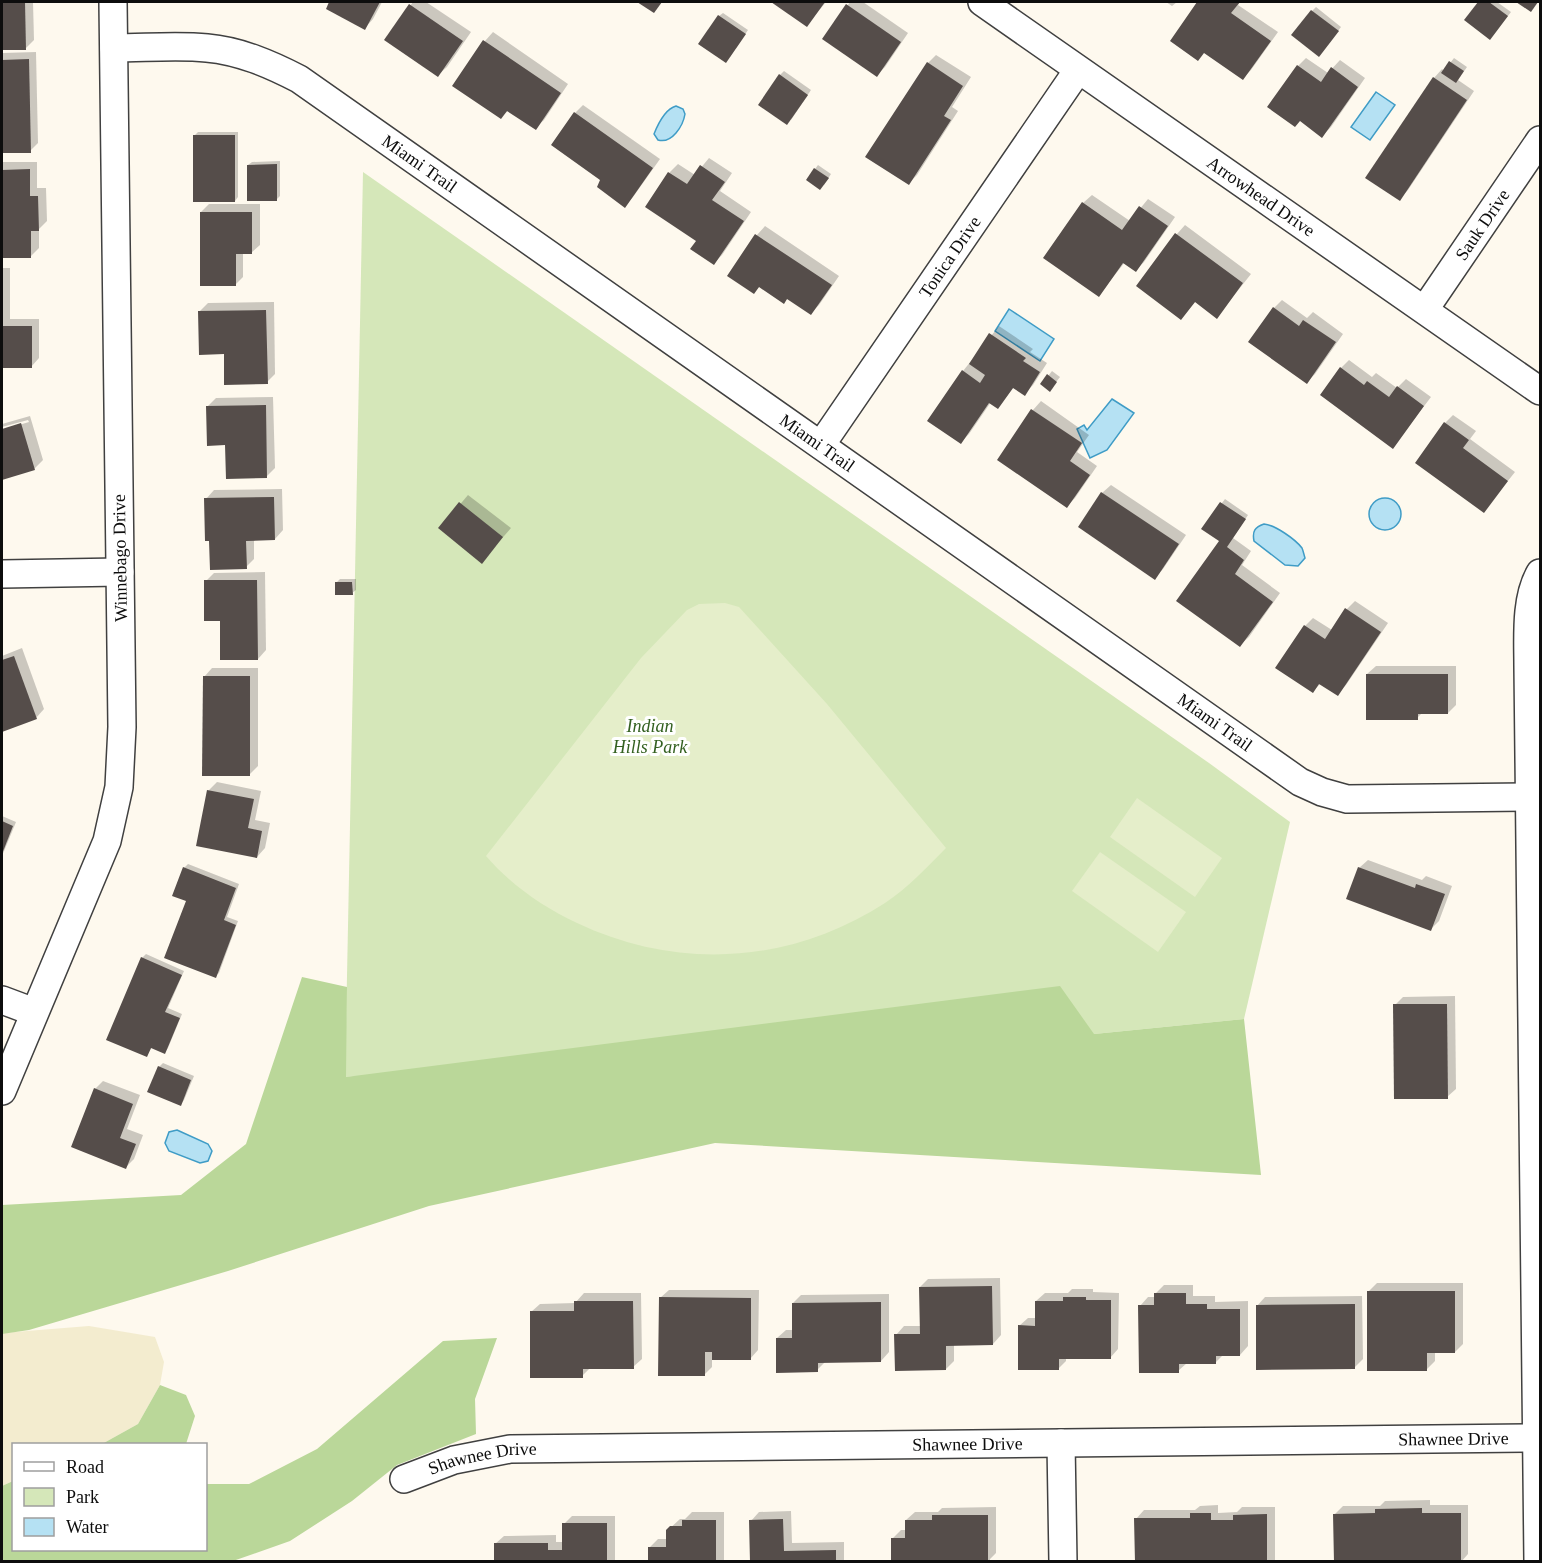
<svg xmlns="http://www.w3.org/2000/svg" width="1542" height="1563" viewBox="0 0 1542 1563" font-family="Georgia,serif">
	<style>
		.farmland { fill: #f3eccf }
		.green { fill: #d5e7b9 }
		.forest { fill: #bad799 }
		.pitch { fill: #e5eeca }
		.water { fill: #b5e1f3; stroke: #3f9cc6; stroke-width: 1.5 }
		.shadow { fill: #0003 }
		.building { fill: #554d4a }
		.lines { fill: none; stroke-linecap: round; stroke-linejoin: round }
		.minor-casing { stroke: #404040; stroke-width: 30 }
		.minor { stroke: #fff; stroke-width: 27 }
		.labels { text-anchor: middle; stroke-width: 6; stroke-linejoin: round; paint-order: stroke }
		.street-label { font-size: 18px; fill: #0d0d0d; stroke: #fff }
		.park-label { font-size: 18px; font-style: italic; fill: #346121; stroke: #fff }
	</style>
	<rect width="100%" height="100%" fill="#fef9ee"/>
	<polygon class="farmland" points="89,1326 155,1337 164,1362 160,1385 138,1424 102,1444 14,1444 13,1481 2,1486 2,1333"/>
	<polygon class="green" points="363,172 1209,763 1290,822 1244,1019 1094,1034 345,1077"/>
	<g class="forest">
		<polygon points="302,977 347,987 346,1077 1060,986 1094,1034 1244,1019 1261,1175 715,1143 429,1206 228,1271 29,1330 2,1334 2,1205 181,1195 246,1144"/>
		<polygon points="497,1338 475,1399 476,1434 397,1465 352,1501 290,1541 233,1561 2,1561 2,1486 13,1481 14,1550 206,1550 206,1484 249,1484 317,1449 443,1341"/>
		<polygon points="160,1385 186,1395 195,1416 186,1444 102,1444 138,1424"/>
	</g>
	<g class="pitch">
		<path d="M725,603L739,607L827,704L946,848C927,867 908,888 885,903C790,964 679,971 577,923C543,907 511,885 486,856L641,658L687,610L699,604Z"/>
		<polygon points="1137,798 1222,858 1195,897 1110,837"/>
		<polygon points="1100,852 1186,912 1158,952 1072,891"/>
	</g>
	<g class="water">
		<polygon points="1376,92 1395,105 1370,140 1351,127"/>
		<path d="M676,106L683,109L685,114C683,126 672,144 658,140L654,134C658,124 665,109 676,106Z"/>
		<polygon points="1009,309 1054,339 1040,361 995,331"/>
		<polygon points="1112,399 1134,413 1107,450 1090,458 1077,429 1084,425 1087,430"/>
		<circle cx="1385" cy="514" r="16"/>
		<path d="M1264,524C1275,525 1295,539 1302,548C1303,550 1304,555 1305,558L1298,566L1285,565L1254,541C1252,531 1255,527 1264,524Z"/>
		<polygon points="177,1130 208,1144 212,1151 208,1161 200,1163 169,1151 165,1143 169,1132"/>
	</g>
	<g class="shadow">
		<polygon points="2,2 33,2 34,40 26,48 2,49"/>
		<polygon points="331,2 382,2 373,19 365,28 328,8"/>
		<polygon points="413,2 426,2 471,32 447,67 438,75 386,39"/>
		<polygon points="774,2 826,2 807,25"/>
		<polygon points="850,2 863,2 908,33 885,67 877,75 824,39"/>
		<polygon points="1166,2 1177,2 1172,6"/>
		<polygon points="1199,2 1240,2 1238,5 1278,32 1251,70 1243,78 1205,52 1172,40"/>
		<polygon points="1480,2 1497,2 1511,12 1494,34 1466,20"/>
		<polygon points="1316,7 1341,27 1323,51 1312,11"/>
		<polygon points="723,13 748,30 730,57 719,16"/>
		<polygon points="493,32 568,84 544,120 535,128 509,110 501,117 454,85 485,41"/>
		<polygon points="36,52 38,143 30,151 2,152 2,53"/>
		<polygon points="936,55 971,77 952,107 958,111 917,175 909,183 928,63"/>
		<polygon points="1306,58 1328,73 1340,60 1365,78 1331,127 1322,136 1298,66"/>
		<polygon points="1454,58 1467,67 1458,80 1474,91 1408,190 1399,199 1368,177 1434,78 1442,69 1444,71"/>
		<polygon points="784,71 811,90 791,120 780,75"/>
		<polygon points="583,105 660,159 633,197 625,206 601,180 575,113"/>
		<polygon points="198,132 238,132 238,197 235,201 194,136"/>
		<polygon points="709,158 732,173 720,191 751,212 722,255 714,263 698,241 647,207 670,172 678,164 695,175"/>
		<polygon points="280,161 280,196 277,199 248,165 252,162"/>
		<polygon points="2,162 37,162 37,188 46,188 47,221 39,229 39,248 30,257 2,257"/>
		<polygon points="818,165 831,174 824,185 815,169"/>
		<polygon points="1092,195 1130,221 1148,199 1175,217 1144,262 1136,270 1125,262 1099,295 1083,203"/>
		<polygon points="209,204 260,204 260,245 251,253 243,253 243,277 235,285 201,212"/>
		<polygon points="1185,225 1251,274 1217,317 1196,301 1181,318 1138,286 1177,234"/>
		<polygon points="765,226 839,276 819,305 811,313 788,298 784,302 760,286 754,292 729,275 757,235"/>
		<polygon points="2,268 10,268 10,319 39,319 39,358 31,367 2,367"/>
		<polygon points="1282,300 1307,318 1313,312 1343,334 1315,374 1307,382 1274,308"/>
		<polygon points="274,302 275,374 267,382 225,352 200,311 208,303"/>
		<polygon points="999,326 1033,349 1030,352 1047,363 1033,385 1024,394 1014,387 998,407 991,402 969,434 961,442 963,371"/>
		<polygon points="1349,360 1372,377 1376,373 1397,388 1406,379 1431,397 1393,447 1341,368"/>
		<polygon points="1052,371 1060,377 1053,386 1042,384"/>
		<polygon points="273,397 275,468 266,477 226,444 207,407 216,398"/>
		<polygon points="1041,401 1089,435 1077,452 1097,466 1075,498 1067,506 999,460 1033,410"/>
		<polygon points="1453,415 1476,431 1470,439 1515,472 1484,511 1445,423"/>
		<polygon points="30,416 43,460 34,469 2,478 2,430 29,422 28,420 2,427 2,424"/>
		<polygon points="1111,485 1186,535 1163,569 1155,578 1102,493"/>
		<polygon points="282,489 283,530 275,539 254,539 254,559 246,567 206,499 214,490"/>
		<polygon points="468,495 511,528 482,561 440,528"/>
		<polygon points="1225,499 1248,515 1233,538 1251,551 1242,565 1280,593 1249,637 1240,645 1222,541 1203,528"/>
		<polygon points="265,572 266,650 258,659 221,620 206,581 214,573"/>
		<polygon points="340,579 356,579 356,590 352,593 336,583"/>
		<polygon points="1355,601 1388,623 1346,685 1337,694 1321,683 1313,691 1305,626 1313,618 1332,630 1347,609"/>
		<polygon points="22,648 44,709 36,718 2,731 2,656"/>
		<polygon points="1376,666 1456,666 1456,705 1448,713 1422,713 1417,718 1367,674"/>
		<polygon points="212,668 258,668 258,766 250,774 204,677"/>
		<polygon points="217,782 261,791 255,820 270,823 265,848 257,857 208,791"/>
		<polygon points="2,816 16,822 2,856"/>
		<polygon points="1368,860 1422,880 1426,876 1452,886 1439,921 1431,929 1359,868"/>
		<polygon points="188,864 239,884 227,917 238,921 219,973 215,976 188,900 184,868"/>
		<polygon points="146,954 184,971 168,1008 182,1014 168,1048 165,1052 152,1047 147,1055 142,958"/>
		<polygon points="1455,996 1456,1089 1447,1097 1395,1005 1403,997"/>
		<polygon points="163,1063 194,1076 184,1100 181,1104 159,1067"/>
		<polygon points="103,1081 140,1095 127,1129 143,1135 134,1159 126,1167 95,1089"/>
		<polygon points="1000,1278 1001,1335 993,1344 954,1344 954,1361 946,1369 896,1335 904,1326 921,1326 920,1287 928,1279"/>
		<polygon points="1377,1283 1463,1283 1463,1344 1455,1352 1435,1352 1435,1361 1426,1370 1369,1291"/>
		<polygon points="1164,1285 1193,1285 1193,1296 1215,1296 1215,1302 1248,1301 1248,1346 1240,1355 1223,1355 1215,1363 1187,1363 1178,1371 1140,1306 1148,1297 1155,1297 1155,1294"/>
		<polygon points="1072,1289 1093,1289 1093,1292 1119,1293 1118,1349 1110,1358 1066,1357 1066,1361 1058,1369 1019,1326 1028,1318 1036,1318 1036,1301 1045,1293 1068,1293"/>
		<polygon points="669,1290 759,1290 758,1350 750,1359 712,1359 712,1367 704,1375 660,1298"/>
		<polygon points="584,1293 641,1293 642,1359 633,1367 591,1367 582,1376 531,1312 540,1304 575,1303"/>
		<polygon points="889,1294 889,1352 881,1361 826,1361 817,1370 777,1338 786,1330 793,1330 793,1303 801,1295"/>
		<polygon points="1362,1296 1363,1359 1355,1367 1257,1306 1265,1297"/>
		<polygon points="1430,1500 1430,1505 1468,1505 1468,1554 1461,1562 1335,1562 1335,1514 1343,1506 1380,1506 1385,1501"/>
		<polygon points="1218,1505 1218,1513 1237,1512 1242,1507 1275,1507 1275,1562 1136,1562 1136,1519 1144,1510 1195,1510 1200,1506"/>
		<polygon points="996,1507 996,1553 990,1559 990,1562 892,1562 892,1539 901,1530 906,1530 906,1520 915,1512 938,1512 942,1508"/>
		<polygon points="791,1511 792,1543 844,1542 844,1562 751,1562 751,1521 759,1512"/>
		<polygon points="692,1512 724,1512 724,1562 649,1562 649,1548 658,1539 667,1539 667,1531 680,1519 685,1519"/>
		<polygon points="572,1516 615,1516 615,1562 495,1562 495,1544 504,1536 556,1535 556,1542 564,1542 564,1524"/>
	</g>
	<g class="building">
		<polygon points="2,2 25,2 26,50 2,50"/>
		<polygon points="329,2 380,2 365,30 326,9"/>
		<polygon points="637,2 662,2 654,13"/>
		<polygon points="771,2 825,2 807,27"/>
		<polygon points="1197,2 1240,2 1231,13 1271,41 1243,80 1204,53 1198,61 1170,41"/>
		<polygon points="1478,2 1489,2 1508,16 1490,40 1464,20"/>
		<polygon points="1516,2 1538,2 1531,12"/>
		<polygon points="409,4 463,41 438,77 384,40"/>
		<polygon points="846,4 901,42 877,77 822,39"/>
		<polygon points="1311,10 1339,31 1319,57 1291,35"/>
		<polygon points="718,15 746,34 726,63 698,44"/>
		<polygon points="483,40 561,93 536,130 507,111 501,119 452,86"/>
		<polygon points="29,59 31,153 2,153 2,60"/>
		<polygon points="1449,61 1464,71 1456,83 1441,73"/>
		<polygon points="927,62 963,86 944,116 951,120 909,185 865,157"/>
		<polygon points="1297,65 1321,82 1331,67 1358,87 1322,138 1300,121 1295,127 1267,107"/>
		<polygon points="779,74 808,95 787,125 758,105"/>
		<polygon points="1433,77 1467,100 1400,201 1365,178"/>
		<polygon points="574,112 653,168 625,208 597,187 600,180 551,145"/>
		<rect x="193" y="135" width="42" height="67"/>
		<polygon points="277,164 277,201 247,201 247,165"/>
		<polygon points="700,165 725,182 712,200 744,221 714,265 690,249 696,241 645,207 668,172 687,184"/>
		<polygon points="814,168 829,178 820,190 806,180"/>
		<polygon points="30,169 30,196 38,196 39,231 31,231 31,258 2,258 2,170"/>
		<polygon points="1082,202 1122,230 1139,206 1168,226 1136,272 1123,263 1099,297 1043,258"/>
		<polygon points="200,212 252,212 252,254 236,254 236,286 200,286"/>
		<polygon points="1175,233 1243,283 1217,319 1195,302 1181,320 1136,286"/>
		<polygon points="755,234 832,285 811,315 787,299 784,304 759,287 754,294 727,276"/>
		<polygon points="1273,307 1299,326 1303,320 1336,342 1307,384 1248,342"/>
		<polygon points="266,310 268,384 224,385 224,354 199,355 198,311"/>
		<rect x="2" y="326" width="30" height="42"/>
		<polygon points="989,333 1026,358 1023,361 1040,372 1025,396 1013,388 998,409 989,403 961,444 927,421 962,370 980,383 985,375 969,364"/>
		<polygon points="1340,367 1364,385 1367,381 1389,397 1397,386 1424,406 1393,449 1320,395"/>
		<polygon points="1047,374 1057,382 1050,392 1040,384"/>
		<polygon points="266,405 267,478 226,479 225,445 207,446 206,406"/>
		<polygon points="1031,409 1082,443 1070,461 1090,475 1067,508 997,460"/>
		<polygon points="1444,422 1469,440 1463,448 1508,481 1484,513 1415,463"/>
		<polygon points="21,423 35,470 2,480 2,429"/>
		<polygon points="1101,492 1179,544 1155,580 1078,527"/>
		<polygon points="274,497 275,540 246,541 247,569 210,570 209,541 205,541 204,498"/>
		<polygon points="459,502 503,537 482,564 438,528"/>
		<polygon points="1220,502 1246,519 1227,547 1244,560 1235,574 1273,602 1240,647 1176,601 1219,541 1201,529"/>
		<polygon points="204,580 257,580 258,660 220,660 220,621 204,621"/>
		<polygon points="335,582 352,582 353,595 335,595"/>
		<polygon points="1345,608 1381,632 1338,696 1319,684 1313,693 1275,668 1304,625 1325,639"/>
		<polygon points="14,656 37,719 2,732 2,660"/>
		<polygon points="1366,674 1448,674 1448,714 1418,714 1418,720 1366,720"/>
		<polygon points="203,676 250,676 250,776 202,776"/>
		<polygon points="207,790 254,799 248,828 262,831 257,858 196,846"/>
		<polygon points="2,821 13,826 2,854"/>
		<polygon points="183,867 236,888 224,920 236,925 216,978 164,958 186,901 172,896"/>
		<polygon points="1358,867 1415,888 1416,884 1445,894 1431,931 1346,899"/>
		<polygon points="141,957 182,975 165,1012 180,1018 165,1054 151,1048 147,1057 106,1040"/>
		<polygon points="1393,1004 1447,1004 1448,1099 1394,1099"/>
		<polygon points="158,1066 191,1080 181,1106 147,1092"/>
		<polygon points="94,1088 133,1104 120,1138 136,1144 126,1169 71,1147"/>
		<polygon points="992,1286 993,1345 946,1346 946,1370 895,1371 894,1334 920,1334 919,1287"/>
		<polygon points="1367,1291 1455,1291 1455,1353 1427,1353 1427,1371 1367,1371"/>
		<polygon points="1154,1293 1186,1293 1186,1304 1207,1304 1207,1309 1240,1309 1240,1356 1216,1356 1216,1364 1179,1364 1179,1373 1139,1373 1138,1305 1154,1305"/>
		<polygon points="659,1297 751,1298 751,1360 712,1360 712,1352 705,1352 705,1376 658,1376"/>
		<polygon points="1063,1297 1086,1297 1086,1300 1111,1300 1111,1359 1059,1359 1059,1370 1018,1370 1018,1325 1035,1326 1035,1301 1063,1301"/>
		<polygon points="574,1301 633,1301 634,1369 583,1369 583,1378 530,1378 530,1311 574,1311"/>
		<polygon points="881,1302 881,1362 818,1363 818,1372 776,1373 776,1338 792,1338 792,1303"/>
		<polygon points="1355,1304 1355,1369 1256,1370 1256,1305"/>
		<polygon points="1422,1508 1422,1513 1461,1513 1461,1562 1334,1562 1333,1514 1375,1513 1375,1509"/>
		<polygon points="1190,1513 1211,1513 1211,1520 1233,1520 1233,1515 1267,1514 1267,1562 1135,1562 1134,1518 1190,1518"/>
		<polygon points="932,1515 988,1515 988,1562 891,1562 891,1538 905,1538 905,1520 932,1520"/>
		<polygon points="783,1519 784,1551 836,1550 836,1562 750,1562 749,1520"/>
		<polygon points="682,1520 716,1520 716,1562 648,1562 648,1547 666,1547 666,1530 670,1526 682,1526"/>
		<polygon points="562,1523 607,1523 607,1562 494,1562 494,1543 548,1543 548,1550 562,1550"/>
	</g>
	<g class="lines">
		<defs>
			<g id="minor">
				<path id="s1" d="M982,2C1167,133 1355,260 1540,391"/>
				<path id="s2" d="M114,48C145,48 177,45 207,48C240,51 270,64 299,79L1300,782L1322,792L1347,799L1529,797"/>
				<path id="s3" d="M1425,309L1540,140"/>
				<path id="s4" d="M821,445L1078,70"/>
				<polyline points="2,574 120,572"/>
				<polyline points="2,1000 34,1012"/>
				<polyline points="2,1091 107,841 119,787 122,727 113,2"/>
				<polyline points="1061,1443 1063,1562"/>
				<path id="s5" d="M404,1479L454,1460L510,1449L1536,1438"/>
				<path d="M1538,1562L1528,666C1528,637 1525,599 1540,573"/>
			</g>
		</defs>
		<use href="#minor" class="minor-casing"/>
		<use href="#minor" class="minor"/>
	</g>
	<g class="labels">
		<g class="street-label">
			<text dy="6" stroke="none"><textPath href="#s2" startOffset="338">Miami Trail</textPath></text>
			<text dy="6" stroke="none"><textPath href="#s1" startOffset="340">Arrowhead Drive</textPath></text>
			<text dy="6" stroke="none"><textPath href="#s3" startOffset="102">Sauk Drive</textPath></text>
			<text dy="6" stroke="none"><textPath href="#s4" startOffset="228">Tonica Drive</textPath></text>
			<text dy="6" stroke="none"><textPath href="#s2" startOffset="824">Miami Trail</textPath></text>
			<text transform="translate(120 558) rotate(-91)" y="6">Winnebago Drive</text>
			<text dy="6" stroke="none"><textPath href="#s2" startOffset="1310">Miami Trail</textPath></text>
			<text dy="6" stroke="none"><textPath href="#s5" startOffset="1054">Shawnee Drive</textPath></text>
			<text dy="6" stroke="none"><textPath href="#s5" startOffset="568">Shawnee Drive</textPath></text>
			<text dy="6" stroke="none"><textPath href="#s5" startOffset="82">Shawnee Drive</textPath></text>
		</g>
		<g class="park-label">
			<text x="650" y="732">Indian<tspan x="650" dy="21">Hills Park</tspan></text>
		</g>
	</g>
	<rect width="1542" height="1563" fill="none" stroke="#0d0d0d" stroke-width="6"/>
	<rect x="12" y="1443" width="195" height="108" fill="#ffffff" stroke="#9e9e9e" stroke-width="1.5"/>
	<rect x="24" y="1462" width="30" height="9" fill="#ffffff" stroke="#9e9e9e" stroke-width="1.5"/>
	<text x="66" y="1473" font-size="18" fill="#0d0d0d">Road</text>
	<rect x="24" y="1488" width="30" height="18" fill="#d5e7b9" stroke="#9e9e9e" stroke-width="1.5"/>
	<text x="66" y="1503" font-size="18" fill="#0d0d0d">Park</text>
	<rect x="24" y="1518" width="30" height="18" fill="#b5e1f3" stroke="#9e9e9e" stroke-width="1.5"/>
	<text x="66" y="1533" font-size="18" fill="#0d0d0d">Water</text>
</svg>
